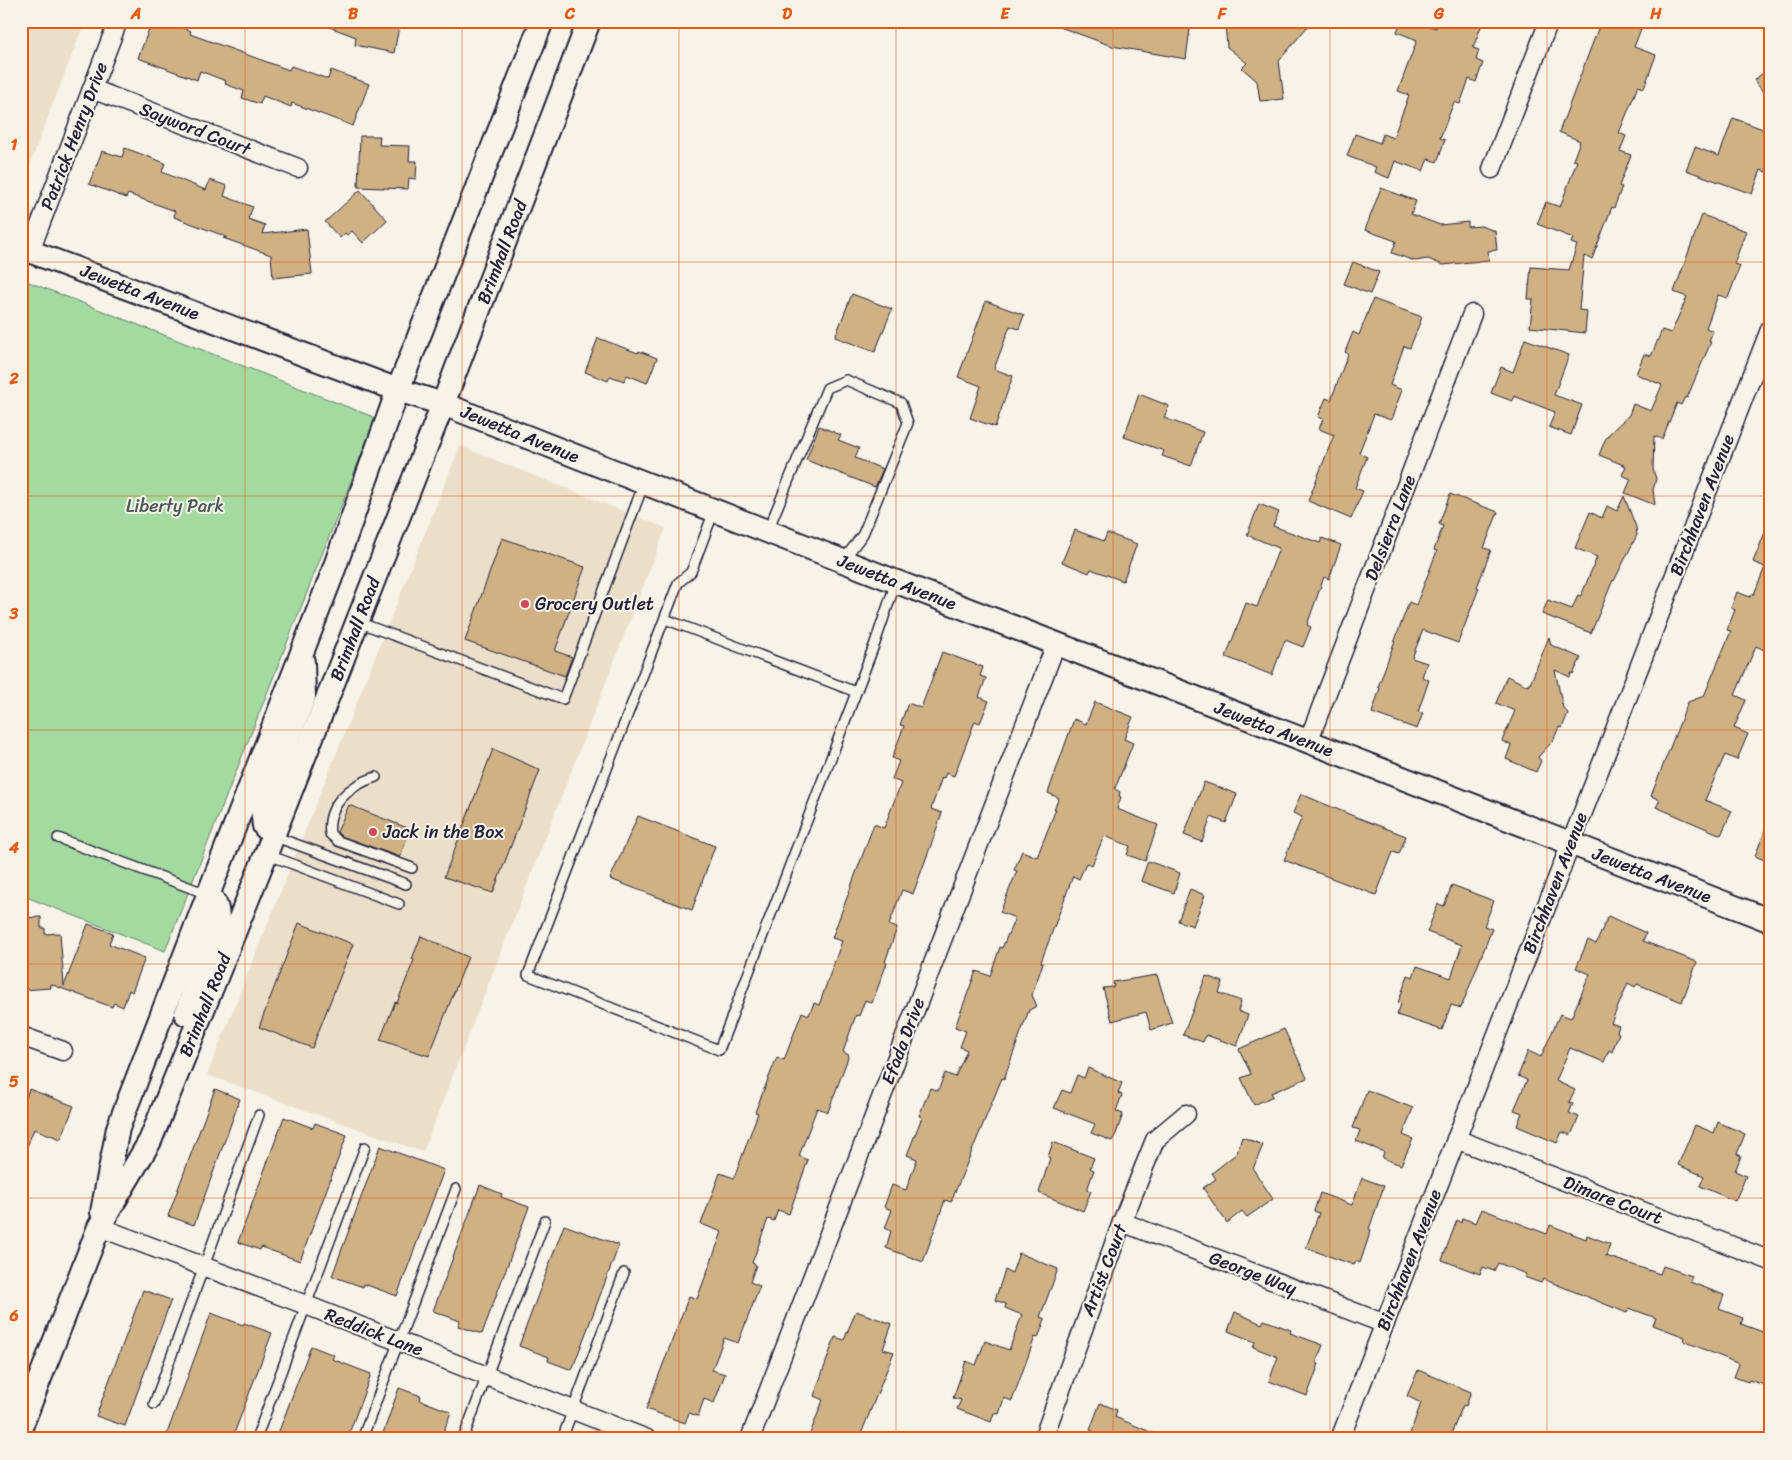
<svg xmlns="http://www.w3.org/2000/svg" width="1792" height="1460" viewBox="0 0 1792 1460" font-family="Sriracha,sans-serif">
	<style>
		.built { fill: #ebdfca }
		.green { fill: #a3da9f; stroke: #627e6d }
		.building { fill: #d0b184; stroke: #22223b }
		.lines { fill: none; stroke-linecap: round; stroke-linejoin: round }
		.service-casing { stroke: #22223b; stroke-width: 12 }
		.minor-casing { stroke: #22223b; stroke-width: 21 }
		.tertiary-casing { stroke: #22223b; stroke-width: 26 }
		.service { stroke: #f7f3e8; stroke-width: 9 }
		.minor { stroke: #f7f3e8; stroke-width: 18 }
		.tertiary { stroke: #f7f3e8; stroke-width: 22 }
		.grid { fill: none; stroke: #e8590c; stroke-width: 1; stroke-opacity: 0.55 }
		.poi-dot { fill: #d1495b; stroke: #f7f3e8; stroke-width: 2 }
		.labels { text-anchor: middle; stroke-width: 4; stroke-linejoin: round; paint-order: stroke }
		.street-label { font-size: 18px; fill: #22223b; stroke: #f7f3e8 }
		.park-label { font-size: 18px; fill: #495959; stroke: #f7f3e8 }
		.poi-label { font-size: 18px; fill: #22223b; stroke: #f7f3e8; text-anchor: start }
		.neatline { fill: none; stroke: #e8590c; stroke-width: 2 }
		.grid-label { font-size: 16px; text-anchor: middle; font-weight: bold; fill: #e8590c }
	</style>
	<rect width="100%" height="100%" fill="#f7f3e8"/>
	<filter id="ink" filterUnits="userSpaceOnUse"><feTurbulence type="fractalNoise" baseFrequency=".02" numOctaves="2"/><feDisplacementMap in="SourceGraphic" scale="10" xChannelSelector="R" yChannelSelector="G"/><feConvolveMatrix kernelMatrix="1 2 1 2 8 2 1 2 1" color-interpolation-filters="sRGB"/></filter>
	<g filter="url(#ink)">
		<g class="built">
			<polygon points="21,21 85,21 21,187"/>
			<polygon points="460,446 666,528 423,1152 207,1075"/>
		</g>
		<polygon class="green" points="21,279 376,418 165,951 21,895"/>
		<g class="building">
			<polygon points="152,21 166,21 191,31 190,34 289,70 291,66 328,79 331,70 369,84 353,126 292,103 291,107 263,96 260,104 242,98 244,91 225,84 226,81 200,71 197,80 138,58"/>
			<polygon points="319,21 400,21 394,53 355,45 356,37 319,23"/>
			<polygon points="1050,21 1191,21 1186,59 1112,46 1049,23"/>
			<polygon points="1243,21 1312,21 1279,61 1284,99 1260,101 1257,81 1242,68 1247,63 1227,47 1225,23"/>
			<polygon points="1401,21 1413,21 1436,28 1437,21 1483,21 1473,48 1479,50 1476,60 1483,63 1476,82 1469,79 1460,104 1454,102 1440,138 1445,140 1437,162 1428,159 1423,171 1395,161 1389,178 1374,172 1376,167 1347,156 1355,134 1380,143 1383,134 1393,138 1409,95 1398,91 1417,40 1397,32"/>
			<polygon points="1601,21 1644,21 1634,47 1656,55 1644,88 1638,86 1619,133 1626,136 1620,151 1631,155 1619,186 1622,187 1614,208 1612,207 1592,259 1584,256 1579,310 1587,311 1585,333 1530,327 1533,299 1528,299 1531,267 1569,270 1577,245 1571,243 1573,238 1537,224 1546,202 1560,207 1577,161 1573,160 1580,141 1559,132"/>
			<polygon points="1771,67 1771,102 1754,80"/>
			<polygon points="1733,118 1771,132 1771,158 1766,172 1761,170 1752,194 1686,170 1695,147 1719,156"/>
			<polygon points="360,136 380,136 379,145 410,146 409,161 417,161 416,179 409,178 408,189 358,187"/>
			<polygon points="125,148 165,163 162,172 203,189 206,190 210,180 227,186 224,196 253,207 248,219 265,225 262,234 307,229 312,274 273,278 271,255 223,238 227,237 174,217 175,211 128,194 126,198 89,184 102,151 122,157"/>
			<polygon points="1381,188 1416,201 1411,214 1440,225 1468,222 1468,227 1481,226 1495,231 1497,250 1488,251 1489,260 1443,265 1428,259 1415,261 1392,253 1396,241 1365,230"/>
			<polygon points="360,190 387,220 363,243 352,231 347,235 345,233 340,238 325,222"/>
			<polygon points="1702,215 1746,231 1734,264 1740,266 1728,298 1718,295 1706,328 1713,331 1709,341 1711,342 1687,398 1685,397 1681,405 1677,403 1662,439 1654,436 1653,469 1656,479 1653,490 1655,505 1625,493 1631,479 1622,475 1626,466 1599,455 1605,440 1610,433 1629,415 1633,404 1651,411 1662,385 1636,374 1644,354 1651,356 1662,330 1671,333 1687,297 1674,292"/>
			<polygon points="1353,262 1379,272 1370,294 1344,284"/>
			<polygon points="852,294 892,309 875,352 835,337"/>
			<polygon points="1373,299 1422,317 1410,348 1404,346 1390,385 1402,390 1391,420 1374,414 1359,453 1367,457 1355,488 1363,491 1351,519 1308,501 1334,435 1319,429 1323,419 1318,417 1326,398 1331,400 1348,354 1345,352 1353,332 1359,335"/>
			<polygon points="986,301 1024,315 1019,329 1010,326 994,369 1013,376 995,427 970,418 981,386 958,377"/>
			<polygon points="598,338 638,353 639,351 657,358 647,383 627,375 624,381 610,376 608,381 585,372"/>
			<polygon points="1525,339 1569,355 1554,395 1582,405 1571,435 1549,427 1555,412 1514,396 1512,401 1491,393 1501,367 1513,372"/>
			<polygon points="1139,394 1169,406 1164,418 1203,432 1191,466 1162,456 1164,451 1124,437"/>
			<polygon points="819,426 841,435 838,440 859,448 855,458 883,469 875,487 806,460"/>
			<polygon points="1450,494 1498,512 1484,548 1491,550 1477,587 1479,588 1458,643 1423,630 1412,658 1427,663 1422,677 1429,680 1418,712 1423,713 1417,729 1372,713 1380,688 1378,687 1409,602 1416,605 1437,551 1434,550 1443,526 1439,524"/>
			<polygon points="1624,496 1636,527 1637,535 1614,581 1613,580 1591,633 1542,614 1548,600 1572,609 1578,595 1581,596 1597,557 1575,548 1590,512 1602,518 1607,506 1617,511"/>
			<polygon points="1259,504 1279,512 1273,526 1320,543 1322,538 1341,545 1329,579 1324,577 1307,625 1311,627 1303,647 1285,640 1272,675 1226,657 1246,603 1257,607 1279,548 1247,535"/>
			<polygon points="1770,520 1771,634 1764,650 1756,646 1735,695 1746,700 1734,728 1748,734 1737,760 1725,755 1705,800 1732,811 1721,835 1656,807 1660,800 1651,796 1688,702 1704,696 1721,655 1731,631 1727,630 1735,610 1731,608 1737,592 1750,597 1752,594 1754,594 1765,567 1753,562"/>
			<polygon points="1075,530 1104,541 1107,533 1137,544 1123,581 1091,569 1089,573 1062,562"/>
			<polygon points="502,538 585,567 555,651 572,657 565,676 465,641"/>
			<polygon points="1549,637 1551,645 1581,658 1573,674 1571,673 1570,677 1555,670 1563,708 1568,713 1562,728 1559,727 1553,741 1538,757 1541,761 1536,772 1506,759 1511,745 1502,741 1515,711 1496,703 1507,676 1528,686 1528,683 1530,684"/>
			<polygon points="942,652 983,667 980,676 986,678 979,697 989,701 980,723 975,721 954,776 946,773 944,778 942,777 931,809 942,813 931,845 913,894 902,890 889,925 897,928 885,962 887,963 872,1003 865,1000 859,1016 856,1015 843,1052 849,1055 828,1112 817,1108 799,1156 808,1160 789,1214 778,1210 774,1221 768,1219 752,1263 756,1265 750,1282 760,1286 738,1343 724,1338 712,1370 725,1374 714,1403 704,1399 698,1416 689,1413 685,1423 646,1409 689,1296 697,1299 722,1232 701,1224 720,1173 734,1178 758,1113 755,1112 777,1057 784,1060 802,1012 809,1015 814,1003 819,1005 842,941 832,938 874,824 884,828 901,783 892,779 899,761 892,758 904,726 900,725 908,703 921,708"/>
			<polygon points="1095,702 1133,717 1124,739 1133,743 1115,789 1120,792 1119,796 1121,797 1117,809 1158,825 1145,861 1127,855 1130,846 1104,836 1092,865 1086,863 1079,879 1073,876 1041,962 1043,963 1032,995 1037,1006 1029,1010 1004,1079 1002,1078 951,1202 945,1200 923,1262 886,1248 891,1231 885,1228 892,1210 884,1207 892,1185 906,1190 917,1159 907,1155 922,1117 919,1116 930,1088 938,1091 945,1073 955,1077 967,1050 960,1047 966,1031 955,1027 976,971 990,976 1000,947 1002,948 1015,918 1000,912 1017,871 1014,870 1022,851 1037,857 1056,809 1054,809 1059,798 1048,793 1074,719 1086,724"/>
			<polygon points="493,749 540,770 493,893 444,877"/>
			<polygon points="1204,782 1237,794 1226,823 1211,817 1202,842 1184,835"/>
			<polygon points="1301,794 1351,815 1406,836 1399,854 1393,852 1376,895 1284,860 1302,817 1293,813"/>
			<polygon points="349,805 410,829 400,857 341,836 337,832"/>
			<polygon points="638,816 715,846 692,910 610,879"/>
			<polygon points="1770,818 1771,819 1771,863 1755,856"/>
			<polygon points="1148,861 1180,873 1174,893 1141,881"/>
			<polygon points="1452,885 1494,901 1484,926 1492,929 1461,1008 1451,1005 1442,1030 1397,1015 1401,1004 1398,1003 1408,975 1413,977 1417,966 1451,978 1462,945 1427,932 1438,904 1444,906"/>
			<polygon points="1190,889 1205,895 1193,926 1178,921"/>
			<polygon points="1608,916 1646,933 1643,941 1697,962 1682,1002 1637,984 1635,987 1628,983 1611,1023 1619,1026 1617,1032 1619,1033 1612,1052 1609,1050 1604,1062 1570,1048 1556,1081 1575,1090 1569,1102 1573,1104 1569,1113 1579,1117 1571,1135 1562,1132 1557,1143 1517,1126 1522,1113 1514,1110 1527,1080 1518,1076 1528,1051 1541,1057 1560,1014 1571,1018 1590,974 1576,968 1588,940 1596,944"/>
			<polygon points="41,917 41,928 45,928 45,934 60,933 64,986 88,924 113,933 109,944 145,958 132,992 129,990 123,1007 114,1003 112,1007 50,984 51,988 23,990 21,986 21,918"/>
			<polygon points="299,923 353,944 312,1048 259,1027"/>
			<polygon points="421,936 468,957 429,1056 380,1040 395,1002 397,1003 414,960 412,959"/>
			<polygon points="1157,975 1172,1023 1151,1030 1146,1012 1112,1021 1103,988 1114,987 1113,982"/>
			<polygon points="1206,976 1223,982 1219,993 1241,1001 1238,1011 1248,1015 1237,1046 1206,1035 1203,1042 1183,1035"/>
			<polygon points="1284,1029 1307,1078 1271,1093 1273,1096 1254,1105 1241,1078 1251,1074 1239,1049"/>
			<polygon points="1088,1068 1122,1083 1118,1093 1122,1095 1116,1111 1123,1114 1116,1134 1112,1141 1091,1133 1095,1124 1054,1108 1062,1090 1070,1093 1077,1075 1084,1078"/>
			<polygon points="29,1089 74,1106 61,1139 34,1129 22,1159 21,1097 26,1098"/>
			<polygon points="215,1089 240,1099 194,1225 168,1216"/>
			<polygon points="1367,1090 1413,1108 1403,1135 1413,1139 1401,1165 1382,1158 1384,1152 1356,1141 1360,1130 1353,1128"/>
			<polygon points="284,1117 313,1128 315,1123 347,1135 300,1261 261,1247 260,1250 238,1242"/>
			<polygon points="1718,1122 1745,1134 1737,1154 1741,1156 1735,1171 1746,1176 1735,1201 1700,1186 1704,1176 1678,1165 1695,1125 1714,1133"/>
			<polygon points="1242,1137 1263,1145 1253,1169 1273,1199 1247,1217 1242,1211 1227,1223 1203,1188 1216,1179 1212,1173 1237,1153"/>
			<polygon points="1053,1142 1094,1158 1090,1168 1094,1170 1087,1190 1091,1191 1083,1211 1039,1193 1050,1158 1048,1157"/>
			<polygon points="380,1146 444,1170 397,1296 364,1284 363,1287 332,1276"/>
			<polygon points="1362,1178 1384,1186 1369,1229 1371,1230 1360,1263 1356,1261 1354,1265 1306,1248 1319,1213 1314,1211 1320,1193 1352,1205"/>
			<polygon points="480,1185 502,1194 501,1197 529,1207 482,1334 458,1326 460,1321 433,1311"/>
			<polygon points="1482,1209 1547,1234 1550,1225 1586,1239 1587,1235 1610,1244 1606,1256 1660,1274 1663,1266 1692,1276 1690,1282 1724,1295 1719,1309 1743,1318 1741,1324 1771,1335 1771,1387 1749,1380 1748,1382 1734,1377 1739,1364 1684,1341 1685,1337 1653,1325 1656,1318 1629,1308 1627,1313 1543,1279 1541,1283 1524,1277 1526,1274 1498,1263 1494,1271 1483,1267 1480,1274 1442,1260 1457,1220 1461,1223 1462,1218 1476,1223"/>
			<polygon points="564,1225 619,1245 572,1370 548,1361 549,1357 519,1346"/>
			<polygon points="1019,1253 1058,1269 1040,1317 1045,1319 1038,1338 1035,1337 1012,1401 1004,1398 999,1414 994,1413 991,1422 957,1409 961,1400 953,1398 966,1361 976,1365 985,1341 1009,1350 1022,1315 1005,1308 1006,1304 995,1300 1005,1270 1012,1273"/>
			<polygon points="143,1290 171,1300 125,1426 96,1416"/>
			<polygon points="856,1311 892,1324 883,1349 894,1352 859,1439 808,1439 823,1400 814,1396 835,1337 844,1340"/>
			<polygon points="1235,1312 1262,1324 1264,1320 1291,1330 1290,1333 1323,1345 1316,1363 1319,1364 1307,1396 1269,1381 1278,1357 1253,1347 1255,1342 1228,1331"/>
			<polygon points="211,1313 243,1325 244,1323 272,1333 232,1439 165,1439"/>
			<polygon points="311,1346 334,1355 332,1359 371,1374 347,1439 276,1439"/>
			<polygon points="1418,1370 1471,1392 1466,1406 1463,1405 1449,1439 1408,1439 1421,1403 1407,1396"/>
			<polygon points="399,1388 421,1396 420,1400 451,1412 441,1439 381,1439"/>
			<polygon points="1100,1403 1117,1410 1115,1417 1167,1439 1097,1439 1099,1434 1090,1430"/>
		</g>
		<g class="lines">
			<defs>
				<g id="service">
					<polyline points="714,511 691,572 678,583 528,975 719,1050 875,643 896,582"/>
					<polyline points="768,530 827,388 846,380 901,403 908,423 863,534 843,561"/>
					<polyline points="665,619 856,692"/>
					<polyline points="358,622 563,699 644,483"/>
					<path d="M376,777C350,785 326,805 330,834L338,841L412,868"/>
					<polyline points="273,836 406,884"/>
					<polyline points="58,838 207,894"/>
					<polyline points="266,854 399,904"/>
					<polyline points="154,1404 259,1115"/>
					<polyline points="256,1439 365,1147"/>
					<polyline points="362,1439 456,1189"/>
					<polyline points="463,1439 545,1221"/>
					<polyline points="562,1439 624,1273"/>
				</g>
				<g id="minor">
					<polyline points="92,89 298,168"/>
					<polyline points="1492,169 1549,21"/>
					<polyline points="30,251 118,21"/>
					<polyline points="1308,742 1472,314"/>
					<polyline points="21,1036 63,1051"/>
					<polyline points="1456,1139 1771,1261"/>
					<polyline points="1122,1222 1385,1324"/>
					<polyline points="99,1227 306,1305 647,1439"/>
					<polyline points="750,1439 1056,644"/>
					<polyline points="1043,1439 1122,1222 1155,1140 1186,1114"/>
					<polyline points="1340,1439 1771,327"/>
				</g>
				<g id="tertiary">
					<polyline points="21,248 398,390 443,404 843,561 1771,921"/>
					<polyline points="273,836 264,826 262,808 304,697 303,662"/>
					<path d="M186,1014L218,922C218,911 217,902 208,895"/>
					<polyline points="102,1212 118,1128 330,580 398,390 542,21"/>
					<polyline points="21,1427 99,1227 150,1141 266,854 443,404 589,21"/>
				</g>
			</defs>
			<use href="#service" class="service-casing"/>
			<use href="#minor" class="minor-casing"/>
			<use href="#tertiary" class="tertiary-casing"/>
			<use href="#service" class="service"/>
			<use href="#minor" class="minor"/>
			<use href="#tertiary" class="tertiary"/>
		</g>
	</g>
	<path class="grid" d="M245,21V1439M462,21V1439M679,21V1439M896,21V1439M1113,21V1439M1330,21V1439M1547,21V1439M21,262H1771M21,496H1771M21,730H1771M21,964H1771M21,1198H1771"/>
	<g class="poi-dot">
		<circle cx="525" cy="604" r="5"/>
		<circle cx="373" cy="832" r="5"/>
	</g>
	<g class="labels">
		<g class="street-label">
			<text transform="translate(195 129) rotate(21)" y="6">Sayword Court</text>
			<text transform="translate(74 136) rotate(-69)" y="6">Patrick Henry Drive</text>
			<text transform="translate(502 252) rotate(-69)" y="6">Brimhall Road</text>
			<text transform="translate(140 292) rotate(21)" y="6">Jewetta Avenue</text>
			<text transform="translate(520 434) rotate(22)" y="6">Jewetta Avenue</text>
			<text transform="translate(1702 505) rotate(-69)" y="6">Birchhaven Avenue</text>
			<text transform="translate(1390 528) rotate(-69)" y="6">Delsierra Lane</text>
			<text transform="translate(897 582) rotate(21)" y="6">Jewetta Avenue</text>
			<text transform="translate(355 629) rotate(-69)" y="6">Brimhall Road</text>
			<text transform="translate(1274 729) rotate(21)" y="6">Jewetta Avenue</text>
			<text transform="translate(1652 875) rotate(21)" y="6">Jewetta Avenue</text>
			<text transform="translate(1555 883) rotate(-69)" y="6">Birchhaven Avenue</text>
			<text transform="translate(205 1005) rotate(-68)" y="6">Brimhall Road</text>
			<text transform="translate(903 1041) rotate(-69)" y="6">Efada Drive</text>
			<text transform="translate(1613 1200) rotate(21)" y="6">Dimare Court</text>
			<text transform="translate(1409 1260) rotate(-69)" y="6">Birchhaven Avenue</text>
			<text transform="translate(1104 1270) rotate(-69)" y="6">Artist Court</text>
			<text transform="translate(1253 1273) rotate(21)" y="6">George Way</text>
			<text transform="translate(374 1332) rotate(21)" y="6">Reddick Lane</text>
		</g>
		<g class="park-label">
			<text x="175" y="512">Liberty Park</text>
		</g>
		<g class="poi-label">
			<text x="535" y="610">Grocery Outlet</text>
			<text x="383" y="838">Jack in the Box</text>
		</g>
	</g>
	<rect width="1792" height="1460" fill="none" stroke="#f7f3e8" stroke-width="55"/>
	<rect x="28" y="28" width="1736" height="1404" class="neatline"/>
	<g class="grid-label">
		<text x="136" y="19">A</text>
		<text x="353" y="19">B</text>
		<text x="570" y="19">C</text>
		<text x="787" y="19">D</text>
		<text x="1005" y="19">E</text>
		<text x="1222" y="19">F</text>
		<text x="1439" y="19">G</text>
		<text x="1656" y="19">H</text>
		<text x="14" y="150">1</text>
		<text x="14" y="384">2</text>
		<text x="14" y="619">3</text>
		<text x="14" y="853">4</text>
		<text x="14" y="1087">5</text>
		<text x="14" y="1321">6</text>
	</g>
</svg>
